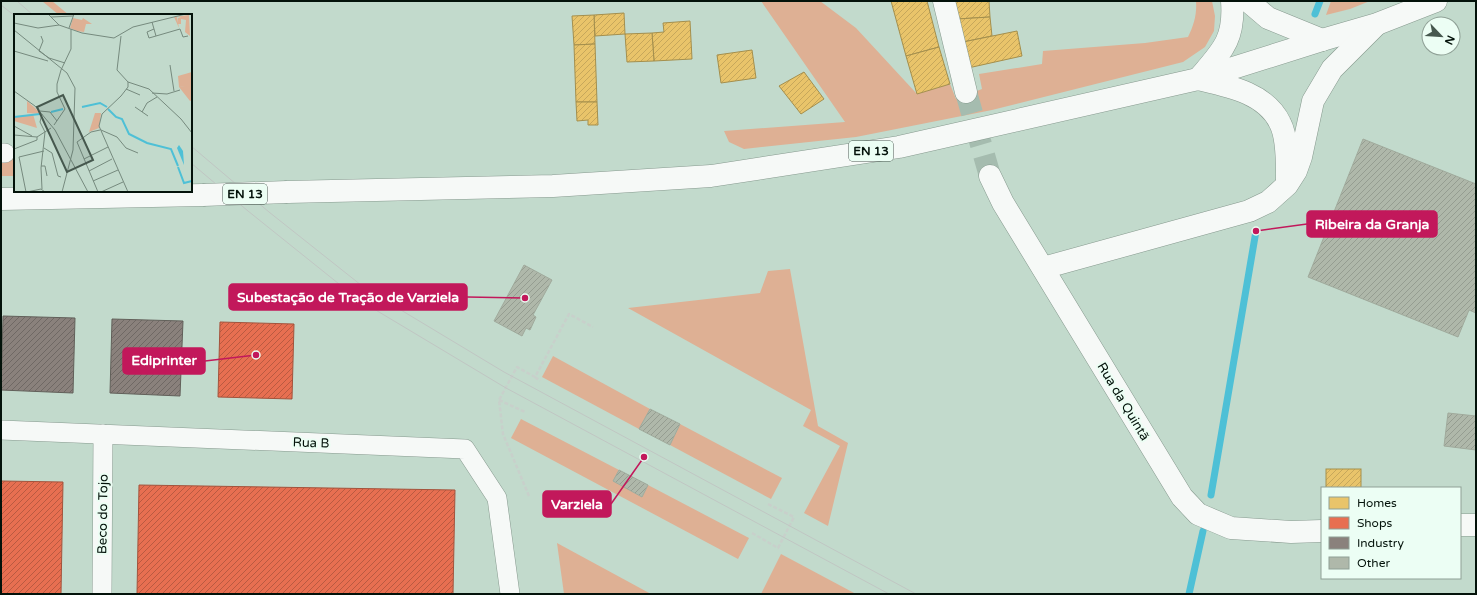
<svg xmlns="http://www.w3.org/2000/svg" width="1477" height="595" viewBox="0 0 1477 595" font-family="'Varela Round',sans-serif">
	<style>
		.green { fill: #deb094 }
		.homes { fill: url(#homes-hatch); stroke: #a48f4d }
		.shops { fill: url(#shops-hatch); stroke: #a3533c }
		.industry { fill: url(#industry-hatch); stroke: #62605a }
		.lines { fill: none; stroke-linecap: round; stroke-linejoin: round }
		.stream { stroke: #4ec0d6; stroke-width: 7 }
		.building { fill: url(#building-hatch); stroke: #a0aa9c }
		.secondary-tunnel { stroke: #a5bcaf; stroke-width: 22; stroke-dasharray: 22 11; stroke-linecap: butt }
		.street-casing { stroke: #86998e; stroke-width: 20 }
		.secondary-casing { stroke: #86998e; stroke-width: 23 }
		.primary-casing { stroke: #86998e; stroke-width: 23 }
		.path { stroke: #c8d0cb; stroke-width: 2.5; stroke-dasharray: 4 2; stroke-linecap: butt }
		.street { stroke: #f6f9f7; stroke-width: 19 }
		.secondary { stroke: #f6f9f7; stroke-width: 22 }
		.primary { stroke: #f6f9f7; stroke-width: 22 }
		.tram { stroke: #c0c6c3; stroke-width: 1 }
		.primary-bridge-casing { stroke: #86998e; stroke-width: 23; stroke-linecap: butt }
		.primary-bridge { stroke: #f6f9f7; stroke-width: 22 }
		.labels { text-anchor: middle; stroke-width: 4; stroke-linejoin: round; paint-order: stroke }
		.shield { fill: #ecfef4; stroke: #495950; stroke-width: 1 }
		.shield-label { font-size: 12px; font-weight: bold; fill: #03120a }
		.street-label { font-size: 13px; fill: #03120a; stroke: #ecfef4 }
		.inset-river { fill: none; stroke: #4ec0d6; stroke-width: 2 }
		.inset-road { fill: none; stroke: #768a7e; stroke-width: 1 }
		.view { fill: #46584e; fill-opacity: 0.15; stroke: #46584e; stroke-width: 2 }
		.inset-edge { fill: none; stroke: #03120a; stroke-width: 2 }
		.leader { fill: none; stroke: #c2185b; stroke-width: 1.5 }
		.callout-dot { fill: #c2185b; stroke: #ecfef4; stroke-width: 1.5 }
		.callout { fill: #c2185b; stroke: #c2185b; stroke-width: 1.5 }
		.callout-label { font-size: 14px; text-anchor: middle; font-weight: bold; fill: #fff }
	</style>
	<defs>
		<pattern id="homes-hatch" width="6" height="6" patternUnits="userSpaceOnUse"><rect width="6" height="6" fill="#e9c46a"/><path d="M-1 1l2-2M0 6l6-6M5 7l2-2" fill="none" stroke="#c6a75b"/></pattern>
		<pattern id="shops-hatch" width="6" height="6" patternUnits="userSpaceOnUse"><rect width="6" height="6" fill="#e76f51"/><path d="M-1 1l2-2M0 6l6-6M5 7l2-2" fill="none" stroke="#b95a41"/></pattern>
		<pattern id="industry-hatch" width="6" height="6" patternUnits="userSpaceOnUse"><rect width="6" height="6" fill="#8a817c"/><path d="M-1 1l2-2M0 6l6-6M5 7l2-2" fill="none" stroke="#6f6864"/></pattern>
		<pattern id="building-hatch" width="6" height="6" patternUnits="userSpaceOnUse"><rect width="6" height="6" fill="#afb8aa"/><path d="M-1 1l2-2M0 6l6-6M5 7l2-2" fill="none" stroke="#959d91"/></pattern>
	</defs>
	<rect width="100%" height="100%" fill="#c2dacc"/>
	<g class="green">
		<polygon points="42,1 52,1 69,15 59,15"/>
		<path d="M761,1H820L856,28L917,94L950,84L956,99L982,89L979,74L1042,64L1043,51L1145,43L1188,37C1194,25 1197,14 1196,1H1212L1215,16L1214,31L1205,47L1183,62L992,110L856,137L744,149L729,142L724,131L845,122Z"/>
		<polygon points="1331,1 1370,1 1350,9 1326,15"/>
		<polygon points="15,158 15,176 1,176 1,160"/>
		<polygon points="790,269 818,426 848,443 828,526 804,513 840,446 803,426 811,410 628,308 760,293 768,271"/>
		<polygon points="553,356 650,409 639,429 542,377"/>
		<polygon points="521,419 619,470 613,481 642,497 648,485 749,538 738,559 511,438"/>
		<polygon points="680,424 782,478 771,499 670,445"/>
		<polygon points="557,543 651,594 564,594"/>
		<polygon points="781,554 856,594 761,594"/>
	</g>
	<g class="homes">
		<polygon points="891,1 927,1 939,47 906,56"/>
		<polygon points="955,1 989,1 990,17 957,19"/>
		<polygon points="624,13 625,34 595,36 594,15"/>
		<polygon points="594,15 595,44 574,45 572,16"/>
		<polygon points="990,17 992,36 963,42 957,19"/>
		<polygon points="690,21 692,59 654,61 652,33 664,32 663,23"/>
		<polygon points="1017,31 1022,56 968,68 963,42"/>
		<polygon points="652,33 654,61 627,62 625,34"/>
		<polygon points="595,44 597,102 576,102 574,45"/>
		<polygon points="939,47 950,84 917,94 906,56"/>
		<polygon points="752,50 756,78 721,83 717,55"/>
		<polygon points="804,72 824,99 801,114 779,86"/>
		<polygon points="576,102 597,102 598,125 588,125 588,120 577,121"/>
		<rect x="1326" y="469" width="35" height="19"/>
	</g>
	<g class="shops">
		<polygon points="220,322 294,324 292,399 218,397"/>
		<polygon points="1,481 63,482 61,594 1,594"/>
		<polygon points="139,485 455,490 453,594 137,594"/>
	</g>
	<g class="industry">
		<polygon points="3,316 75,318 73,393 1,390"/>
		<polygon points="112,319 183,321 180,396 110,393"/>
	</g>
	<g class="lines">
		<g class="stream">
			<polyline points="1315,14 1320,1"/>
			<polyline points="1211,495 1256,231"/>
			<polyline points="1189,594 1203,531"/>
		</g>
	</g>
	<g class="building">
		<polygon points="1363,139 1476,184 1476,313 1469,310 1458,337 1308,277"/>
		<polygon points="524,265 552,280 533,315 536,317 530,330 526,328 522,336 494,321"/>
		<polygon points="650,409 680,424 670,445 639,429"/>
		<polygon points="1448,413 1476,416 1476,450 1444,446"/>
		<polygon points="619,470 648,485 642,497 613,481"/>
	</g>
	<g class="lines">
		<polyline class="secondary-tunnel" points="966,92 990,176"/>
		<defs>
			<g id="street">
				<polyline points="1,153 5,153"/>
				<polyline points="1,430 465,449 497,498 510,594"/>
				<polyline points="102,594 103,434"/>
			</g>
			<g id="secondary">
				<polyline points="944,1 966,92"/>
				<polyline points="990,176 1003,203 1182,497 1198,514 1231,528 1291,532 1322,531"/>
				<polyline points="1460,525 1476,525"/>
			</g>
			<g id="primary">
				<path d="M1232,1C1235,40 1222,51 1198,79C1228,86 1266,93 1280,123C1288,138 1287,165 1287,181"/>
				<polyline points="1248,1 1268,18 1322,40"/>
				<polyline points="287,192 553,186 711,176 899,147 1198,79 1322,40 1377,24 1436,1"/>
				<polyline points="1,199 203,195"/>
				<polyline points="1043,268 1249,211 1268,202 1287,185 1296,171 1301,157 1313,101 1332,69 1376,25"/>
			</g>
		</defs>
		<use href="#street" class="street-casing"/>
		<use href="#secondary" class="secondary-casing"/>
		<use href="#primary" class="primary-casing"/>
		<g class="path">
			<polyline points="535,377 540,381"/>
			<polyline points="499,400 525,412"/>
			<polyline points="529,496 503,434 499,400 517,367 535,377 569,314 593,327"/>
			<polyline points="752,533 778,548 794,517 768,504"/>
		</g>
		<use href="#street" class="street"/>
		<use href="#secondary" class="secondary"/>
		<use href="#primary" class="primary"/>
		<g class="tram">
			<polyline points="17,1 33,15"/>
			<polyline points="1,5 15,16"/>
			<polyline points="191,146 269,212 366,289 504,372 916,594"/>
			<polyline points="191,163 248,211 359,300 506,388 889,594"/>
		</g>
		<defs>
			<polyline id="primary-bridge" points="203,195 287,192"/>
		</defs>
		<use href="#primary-bridge" class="primary-bridge-casing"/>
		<use href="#primary-bridge" class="primary-bridge"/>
	</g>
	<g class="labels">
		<g class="shield">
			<rect x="849" y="141" width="44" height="20" rx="3"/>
			<rect x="223" y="184" width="44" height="20" rx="3"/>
		</g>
		<g class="shield-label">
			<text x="871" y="155">EN 13</text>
			<text x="245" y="198">EN 13</text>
		</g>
		<g class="street-label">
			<text transform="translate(1124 401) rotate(59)" y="5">Rua da Quintã</text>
			<text transform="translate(311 442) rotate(2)" y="5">Rua B</text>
			<text transform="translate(102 514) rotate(-89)" y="5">Beco do Tojo</text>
		</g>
	</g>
	<g transform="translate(14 14)">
		<rect width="178" height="178" fill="#c2dacc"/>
		<path d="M175,1L176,22L171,18L172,6L167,5V10H164V4L167,3H163L165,14L160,3ZM59,4L68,6L69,4L78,10H72L70,18L63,17L56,14ZM177,71L178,86L176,87L165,73ZM13,87L20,93L27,100L13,99Z" fill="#deb094"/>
		<path d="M178,58V72L165,73L164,62ZM81,99H87L85,114L75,118Z" fill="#deb094"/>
		<path d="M19,100L23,114L0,107V103Z" fill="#deb094"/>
		<path d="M165,131L169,137L170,151L163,134Z" fill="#4ec0d6"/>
		<path class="inset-river" d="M68,93L86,89L93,93M94,95L102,103L108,105L115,120L133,129L157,135L164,152M37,98L49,95M0,103L26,100M164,153L170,169L178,167"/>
		<path class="inset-road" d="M34,0L45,11M37,3L59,2M138,8L142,22L166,15L169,23L174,22M0,9L24,14L45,11L68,19L100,24L119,13L172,0M55,14L60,0M140,15L133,18L135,24L142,22M0,16L53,59L61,74L59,136L48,178M27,22L29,27L25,37L35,44L51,49M107,22L103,56L114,68M0,37L34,47M156,51L160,77M114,68L135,75L167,105L178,119M112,75L126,81M0,77L21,92L41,116L74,178M138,79L153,80L166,76M121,93L134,102M26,97L36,98L43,107M128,98L133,89L143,83M28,100L26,108L31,118M40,111L51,95L43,78V70L47,56L57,35V15M0,112L18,122M87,116L103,123L112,134L124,139M0,121L23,123L37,114M30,134L38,139L44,162L47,163M0,135L23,126V123M70,145L94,133M27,152H31L33,162M75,157L98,145M79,167L104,156M28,175L27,154L31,118M12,178L5,143L30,137M13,178L27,175L31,178M84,178L63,128L77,118L86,116M87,178L109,168M114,178L85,112L88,100L107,82L114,73V68"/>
		<path class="view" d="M49,81L79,146L53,158L23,93Z"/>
		<rect width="178" height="178" class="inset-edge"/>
	</g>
	<path class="leader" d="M1256 231L1307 224M525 298L467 297M256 355L205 361M644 457L611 504"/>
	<g class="callout-dot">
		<circle cx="1256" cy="231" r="4"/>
		<circle cx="525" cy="298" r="4"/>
		<circle cx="256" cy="355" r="4"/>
		<circle cx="644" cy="457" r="4"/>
	</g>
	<g class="callout">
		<rect x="1307" y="211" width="130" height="26" rx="4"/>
		<rect x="229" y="284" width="238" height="26" rx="4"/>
		<rect x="123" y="348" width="82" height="26" rx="4"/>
		<rect x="543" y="491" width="68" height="26" rx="4"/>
	</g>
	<g class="callout-label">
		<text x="1372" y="229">Ribeira da Granja</text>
		<text x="348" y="302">Subestação de Tração de Varziela</text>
		<text x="164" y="365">Ediprinter</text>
		<text x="577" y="509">Varziela</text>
	</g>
	<rect width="1477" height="595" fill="none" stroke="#03120a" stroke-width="4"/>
	<rect x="1321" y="487" width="140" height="92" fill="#ecfef4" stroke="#8fa096"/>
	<rect x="1329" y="497" width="20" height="12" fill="#e9c46a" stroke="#8fa096"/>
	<text x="1357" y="507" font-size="12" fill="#03120a">Homes</text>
	<rect x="1329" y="517" width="20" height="12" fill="#e76f51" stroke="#8fa096"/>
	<text x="1357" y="527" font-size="12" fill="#03120a">Shops</text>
	<rect x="1329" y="537" width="20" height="12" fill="#8a817c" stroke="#8fa096"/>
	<text x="1357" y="547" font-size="12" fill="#03120a">Industry</text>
	<rect x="1329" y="557" width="20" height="12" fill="#afb8aa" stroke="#8fa096"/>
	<text x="1357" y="567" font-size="12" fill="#03120a">Other</text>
	<g transform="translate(1441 36) rotate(115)"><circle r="19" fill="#ecfef4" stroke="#8fa096"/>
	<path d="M0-3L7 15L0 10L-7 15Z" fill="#46584e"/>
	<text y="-6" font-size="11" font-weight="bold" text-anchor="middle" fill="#03120a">N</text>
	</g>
</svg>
